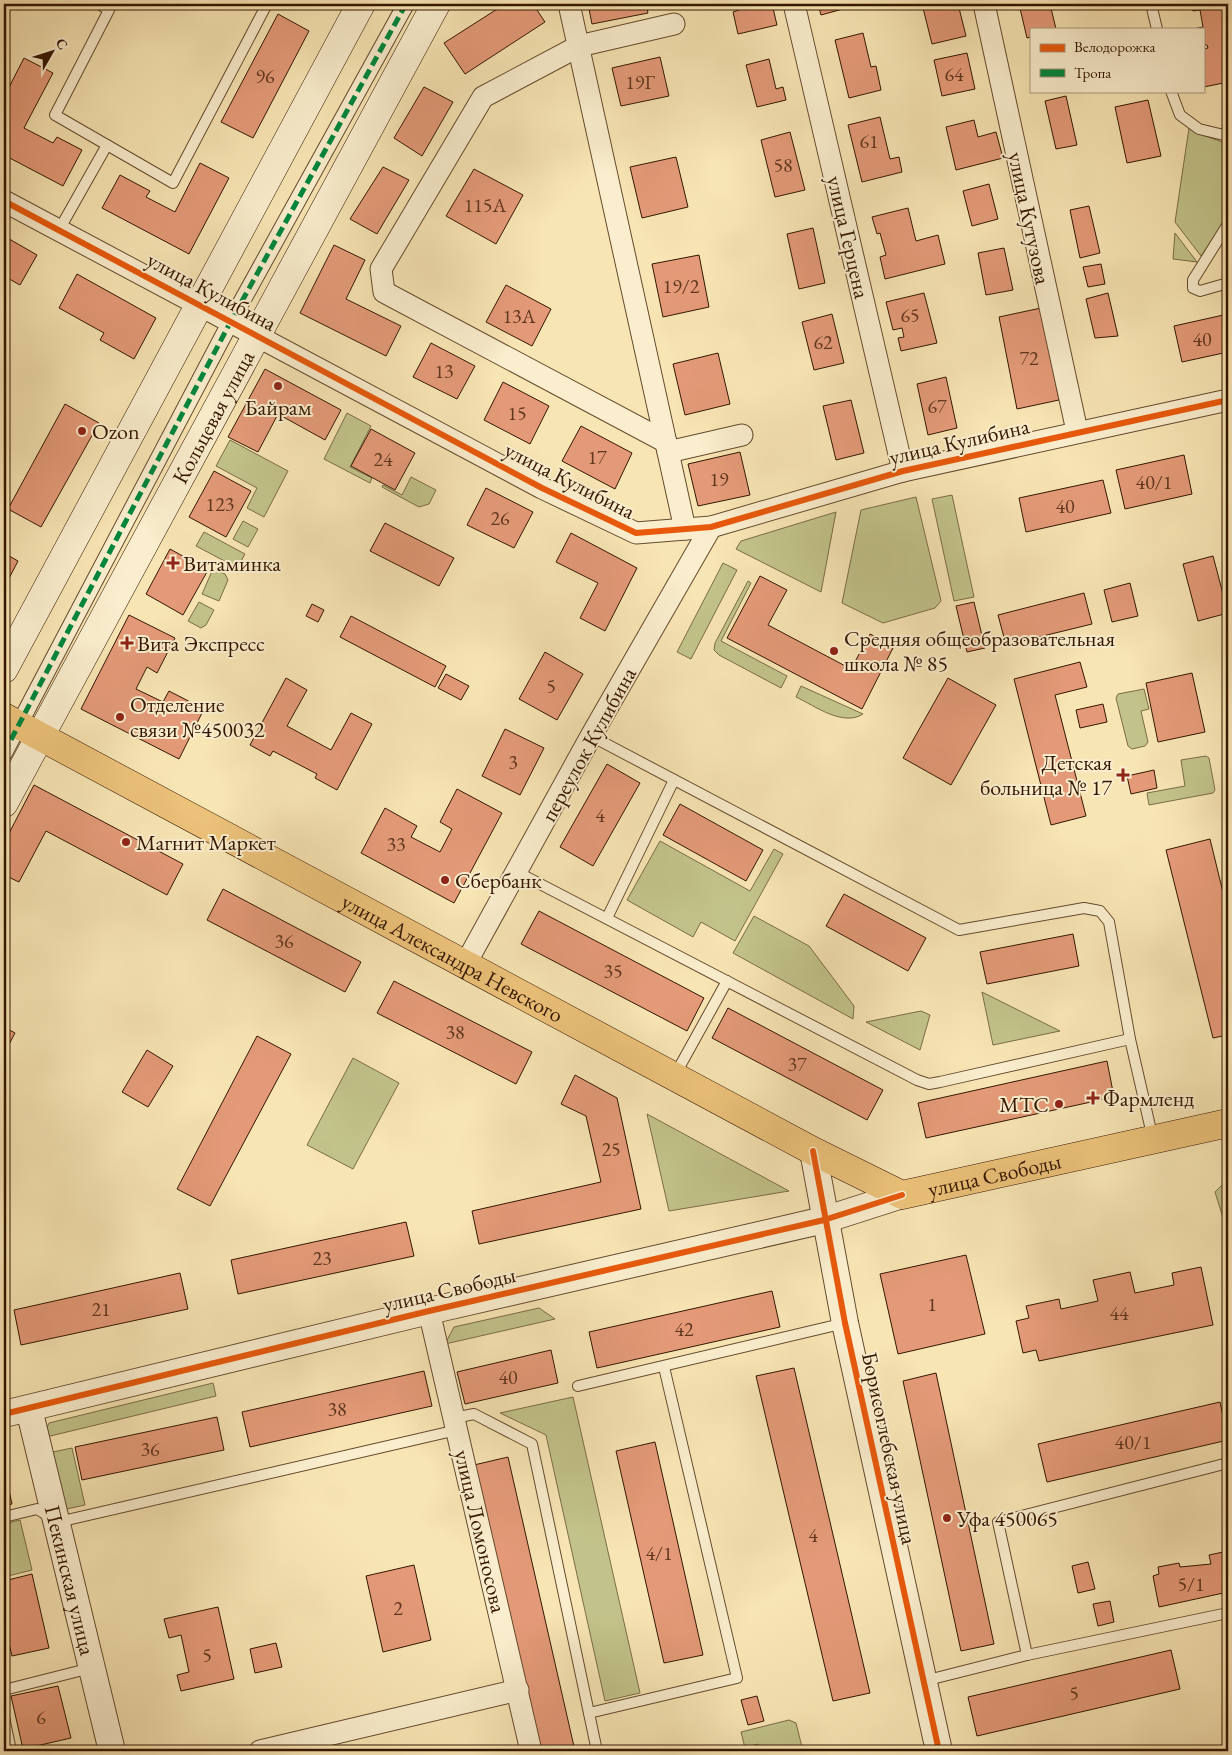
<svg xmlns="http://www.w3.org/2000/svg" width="1232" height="1755" viewBox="0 0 1232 1755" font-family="'EB Garamond',serif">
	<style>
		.green { fill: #c2c38a; stroke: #7b6c45 }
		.building { fill: #e49a78; stroke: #341600 }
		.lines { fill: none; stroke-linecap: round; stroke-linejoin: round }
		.service-casing { stroke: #654a2d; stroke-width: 12 }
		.pedestrian-casing { stroke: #654a2d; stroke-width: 18 }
		.minor-casing { stroke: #654a2d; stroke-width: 23 }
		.tertiary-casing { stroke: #654a2d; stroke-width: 28 }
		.secondary-casing { stroke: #341600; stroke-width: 29 }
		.primary-casing { stroke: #341600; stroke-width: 29 }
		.service { stroke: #faeece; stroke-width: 10 }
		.pedestrian { stroke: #faeece; stroke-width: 16 }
		.minor { stroke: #faeece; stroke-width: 21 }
		.tertiary { stroke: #faeece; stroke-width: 26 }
		.secondary { stroke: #faeece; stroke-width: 28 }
		.primary { stroke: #ecc27a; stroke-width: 28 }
		.quiet { stroke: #00873e; stroke-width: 5; stroke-dasharray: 10 5; stroke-linecap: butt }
		.cycleway-casing { stroke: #faeece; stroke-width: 9 }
		.cycleway { stroke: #e8590c; stroke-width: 6 }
		.poi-dot { fill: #8f2418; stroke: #faeece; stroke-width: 2 }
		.labels { text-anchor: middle; stroke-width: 4; stroke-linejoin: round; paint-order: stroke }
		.number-label { font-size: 20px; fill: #60371e }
		.street-label { font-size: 22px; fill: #341600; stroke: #faeece }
		.poi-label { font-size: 22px; fill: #341600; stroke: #faeece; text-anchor: start }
	</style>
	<rect width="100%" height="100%" fill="#f8e5b4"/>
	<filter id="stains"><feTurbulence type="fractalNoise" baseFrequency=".004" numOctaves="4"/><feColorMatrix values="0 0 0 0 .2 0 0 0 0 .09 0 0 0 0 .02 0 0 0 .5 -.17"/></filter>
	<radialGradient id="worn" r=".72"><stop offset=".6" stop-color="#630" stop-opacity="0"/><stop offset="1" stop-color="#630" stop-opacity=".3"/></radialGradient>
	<g class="green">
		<polygon points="1189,128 1197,133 1228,144 1228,218 1201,256 1175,222"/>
		<polygon points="1175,233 1197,262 1173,259"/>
		<polygon points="347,413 371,426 350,467 372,478 370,483 324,459"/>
		<polygon points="230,440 288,471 264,517 247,508 257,488 216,466"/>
		<polygon points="411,477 436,490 429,504 419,507 382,487 383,485 402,495"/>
		<polygon points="952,495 974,597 954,601 932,499"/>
		<polygon points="916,497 941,601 935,608 883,623 842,603 861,510"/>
		<polygon points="836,512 821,592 736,549 741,541"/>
		<polygon points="243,521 258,529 248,547 233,539"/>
		<polygon points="204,532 245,554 240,563 234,566 196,546"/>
		<polygon points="723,563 737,570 691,659 677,652"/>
		<polygon points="213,569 225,574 228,580 219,601 202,594"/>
		<polygon points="748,581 751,583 721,641 787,676 781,688 719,655 714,650 715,643"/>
		<polygon points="199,602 214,610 206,625 201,628 188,621"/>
		<path d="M801,686L863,714C843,727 815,706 796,697Z"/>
		<polygon points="1144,689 1149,709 1141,711 1148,742 1145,746 1132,749 1128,746 1116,698 1118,694"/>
		<polygon points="1206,756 1209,758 1215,790 1213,793 1149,805 1147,793 1185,786 1181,760"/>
		<polygon points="660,841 750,891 774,849 783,854 735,941 701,922 693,937 627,900"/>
		<polygon points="754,916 809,946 854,1006 853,1019 733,953"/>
		<polygon points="982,992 1060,1031 993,1045"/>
		<polygon points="921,1011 930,1015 920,1050 866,1022"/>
		<polygon points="353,1058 399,1083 353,1169 307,1145"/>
		<polygon points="647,1114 789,1191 669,1211"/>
		<polygon points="1228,1179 1228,1234 1215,1192"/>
		<polygon points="539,1308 555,1319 445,1344 454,1327"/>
		<polygon points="213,1383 216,1396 42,1438 49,1423"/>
		<polygon points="573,1397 640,1693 605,1701 546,1435 500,1413"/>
		<polygon points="72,1448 85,1505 62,1510 48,1453"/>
		<polygon points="20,1520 32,1570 4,1577 4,1524"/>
		<polygon points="789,1720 796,1723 803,1751 761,1751 758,1744 745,1748 741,1732"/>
	</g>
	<g class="building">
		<polygon points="505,4 533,4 545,22 465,74 444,43"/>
		<polygon points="588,4 646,4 648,13 592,24"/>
		<polygon points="737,4 759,4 759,6 772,4 777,25 738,34 733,12 739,10"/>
		<polygon points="818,4 861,4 821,15"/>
		<polygon points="922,4 958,4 966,36 932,44"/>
		<polygon points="1019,4 1050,4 1056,29 1031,29 1031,37 1027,38"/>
		<polygon points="1156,4 1181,4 1157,9"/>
		<polygon points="1195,4 1228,4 1228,82 1204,87 1203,49 1208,48 1207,45 1203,45 1203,29 1193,29 1203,27 1200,10 1193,11 1192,9"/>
		<polygon points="278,14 309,31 253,138 221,122"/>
		<polygon points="863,33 871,67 876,66 881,90 849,98 835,40"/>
		<polygon points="967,53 975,89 942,96 934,60"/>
		<polygon points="660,57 669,96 621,106 612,68"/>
		<polygon points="24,58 53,73 24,128 53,143 57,137 82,150 63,186 4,155 4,97"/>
		<polygon points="769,59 776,89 783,87 786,100 757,107 746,65"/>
		<polygon points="424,87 453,102 422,156 394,138"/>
		<polygon points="1066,96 1077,145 1056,149 1045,101"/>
		<polygon points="1148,100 1161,156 1127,163 1115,107"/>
		<polygon points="880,117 890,159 899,157 902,172 862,182 848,125"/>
		<polygon points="974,120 978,137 996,132 1003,158 956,170 946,127"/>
		<polygon points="790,132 805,190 775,197 761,140"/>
		<polygon points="676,157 688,207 642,218 630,167"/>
		<polygon points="200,163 229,178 189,254 102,208 120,175 150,191 146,197 175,212"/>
		<polygon points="383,167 409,180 377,234 350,219"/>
		<polygon points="474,169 523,195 496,244 446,216"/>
		<polygon points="989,184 998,219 972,226 963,191"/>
		<polygon points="1089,206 1100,253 1080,258 1070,210"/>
		<polygon points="908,208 916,241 938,235 945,264 885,279 880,257 886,255 880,233 877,234 872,217"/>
		<polygon points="813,228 825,283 799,289 787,234"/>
		<polygon points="4,236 37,255 20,285 4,276"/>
		<polygon points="334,245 365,260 346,299 401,326 386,356 300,313"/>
		<polygon points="1004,248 1013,290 986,295 978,253"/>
		<polygon points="699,255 709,307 663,317 652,264"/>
		<polygon points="1101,264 1105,284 1088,287 1083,267"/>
		<polygon points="77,274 156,318 134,359 100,340 104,333 59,308"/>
		<polygon points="506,285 551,309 532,346 486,322"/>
		<polygon points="924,293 937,343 901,351 898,338 904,337 902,328 893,330 886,302"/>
		<polygon points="1108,293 1118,336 1095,338 1086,299"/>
		<polygon points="1041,308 1059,400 1017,409 999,317"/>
		<polygon points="832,314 844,363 814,370 802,322"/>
		<polygon points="1228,314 1228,352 1182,362 1174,326"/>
		<polygon points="431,343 475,366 457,399 413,377"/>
		<polygon points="718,353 730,404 685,415 673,364"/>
		<polygon points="265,369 341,410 325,440 278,414 258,452 228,437"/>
		<polygon points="946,377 957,428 928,435 917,384"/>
		<polygon points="503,382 549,406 530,444 484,420"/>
		<polygon points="851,400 864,453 836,460 823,406"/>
		<polygon points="65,404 99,423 41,527 8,509"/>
		<polygon points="581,426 632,453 615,489 562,461"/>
		<polygon points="371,429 415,453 395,490 351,466"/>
		<polygon points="740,452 750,495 698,506 688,464"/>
		<polygon points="1184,455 1192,494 1125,509 1116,470"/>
		<polygon points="214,471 251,491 226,537 189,517"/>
		<polygon points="1103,480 1111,513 1026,532 1019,498"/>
		<polygon points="486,488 533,512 514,548 467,525"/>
		<polygon points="385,523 454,558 439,586 370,551"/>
		<polygon points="571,533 637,568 605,631 580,618 598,583 556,562"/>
		<polygon points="170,549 208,570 183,615 146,594"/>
		<polygon points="4,553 18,561 4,588"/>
		<polygon points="1213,556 1228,613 1198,621 1183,564"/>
		<polygon points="760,576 787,590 768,625 851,669 870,634 894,646 862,709 727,638"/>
		<polygon points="1130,583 1138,616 1112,622 1104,590"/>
		<polygon points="1084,593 1092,624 1006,645 998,615"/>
		<polygon points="974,602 985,648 967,652 956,606"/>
		<polygon points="312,604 324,610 318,622 306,616"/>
		<polygon points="129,615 175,638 157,673 147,667 136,689 163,702 169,691 204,709 179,759 81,709"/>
		<polygon points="351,616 446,666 435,687 340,637"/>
		<polygon points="545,652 583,674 557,720 519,699"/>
		<polygon points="1080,662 1087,687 1055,695 1086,816 1051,825 1014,679"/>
		<polygon points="1192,673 1205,732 1158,742 1146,683"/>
		<polygon points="446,674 469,686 461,700 438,688"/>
		<polygon points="286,678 307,690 287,726 331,750 351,713 372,724 337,790 315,778 317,774 273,751 270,756 250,745"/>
		<polygon points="948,678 996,705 951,785 903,758"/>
		<polygon points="1103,704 1107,722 1080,728 1076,710"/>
		<polygon points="505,729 544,748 520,795 482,776"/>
		<polygon points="607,764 640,783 593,866 560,847"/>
		<polygon points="1154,770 1157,788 1131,794 1127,776"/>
		<polygon points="34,785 183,864 167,895 46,831 19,882 4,875 4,843"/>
		<polygon points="457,789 502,813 454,903 361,853 385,808 417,826 411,837 440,852 452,829 440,822"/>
		<polygon points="680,804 763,850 746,881 663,835"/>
		<polygon points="1210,839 1228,913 1228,1035 1213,1038 1166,850"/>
		<polygon points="223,889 361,962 345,992 207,920"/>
		<polygon points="844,894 926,938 908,971 826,926"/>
		<polygon points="539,911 704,998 687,1031 521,944"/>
		<polygon points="1073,934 1079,966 987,984 980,952"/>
		<polygon points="394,981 532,1052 516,1084 377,1013"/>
		<polygon points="728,1008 883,1090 867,1120 712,1038"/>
		<polygon points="4,1027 15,1033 4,1054"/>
		<polygon points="257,1036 291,1054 210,1206 177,1189"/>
		<polygon points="147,1050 173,1066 148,1107 122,1092"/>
		<polygon points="1107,1061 1114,1097 926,1138 918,1103"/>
		<polygon points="575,1075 617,1098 641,1209 479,1244 472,1211 601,1182 586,1116 561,1104"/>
		<polygon points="406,1222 414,1256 238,1294 231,1260"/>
		<polygon points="966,1255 985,1334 898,1354 880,1274"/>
		<polygon points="1201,1267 1213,1325 1039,1361 1036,1350 1023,1353 1016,1321 1029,1318 1026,1306 1059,1299 1061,1309 1098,1301 1093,1280 1130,1272 1135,1293 1174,1285 1172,1273"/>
		<polygon points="180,1273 188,1309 21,1345 14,1310"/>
		<polygon points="772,1291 780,1327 597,1368 589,1332"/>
		<polygon points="551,1350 558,1383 465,1404 457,1372"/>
		<polygon points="794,1368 870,1693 833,1701 756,1376"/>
		<polygon points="424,1371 432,1406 250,1447 242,1412"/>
		<polygon points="936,1373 994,1644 961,1651 903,1381"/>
		<polygon points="1220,1402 1228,1440 1047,1482 1038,1444"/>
		<polygon points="217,1417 224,1450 82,1480 75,1447"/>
		<polygon points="655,1442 703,1655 664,1663 616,1451"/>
		<polygon points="508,1457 575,1751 539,1751 474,1465"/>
		<polygon points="4,1468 12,1504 4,1506"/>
		<polygon points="1228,1551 1228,1592 1159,1607 1153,1576 1159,1574 1158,1567 1179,1563 1180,1567 1211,1564 1209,1555"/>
		<polygon points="1088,1562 1095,1589 1078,1593 1072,1566"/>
		<polygon points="414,1565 431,1640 383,1652 366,1576"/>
		<polygon points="32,1574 49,1648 12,1656 4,1622 4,1581"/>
		<polygon points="1110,1601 1114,1622 1098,1626 1093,1604"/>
		<polygon points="218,1607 234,1679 181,1691 177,1675 189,1672 181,1635 169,1638 164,1619"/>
		<polygon points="276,1643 282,1667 255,1673 250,1649"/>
		<polygon points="1171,1650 1180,1689 977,1736 968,1697"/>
		<polygon points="58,1686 71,1738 23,1749 11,1696"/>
		<polygon points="757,1696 764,1721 748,1725 741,1700"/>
	</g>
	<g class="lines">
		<defs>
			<g id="service">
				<polyline points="99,4 109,10 55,115 173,183 267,4"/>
				<polyline points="1151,4 1157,29"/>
				<polyline points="1171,91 1180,115 1199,129 1228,136"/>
				<polyline points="1228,224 1193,280 1193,288 1200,291 1228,283"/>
				<polyline points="59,230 107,145"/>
				<polyline points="591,736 959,930 1084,908 1100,911 1109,922 1130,1039 1153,1139"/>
				<polyline points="517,872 917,1080 929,1084 940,1082 1130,1039"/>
				<polyline points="607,918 674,780"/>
				<polyline points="675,1075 727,981"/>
				<polyline points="578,1386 845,1323"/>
				<polyline points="454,1418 474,1414 532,1444 597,1751"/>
				<polyline points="4,1517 37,1509 58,1522 457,1430"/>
				<polyline points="1027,1655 998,1522 1228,1463"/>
				<polyline points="924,1681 1027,1655 1228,1613"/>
				<polyline points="4,1690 91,1668"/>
				<polyline points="589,1713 737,1678 664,1367"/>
				<polyline points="4,1717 11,1751"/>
			</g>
			<polyline id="pedestrian" points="4,753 231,321 406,4"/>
			<g id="minor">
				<polyline points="569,4 685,529"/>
				<polyline points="794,4 903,471"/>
				<polyline points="984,4 1077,431"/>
				<polyline points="4,201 542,488 636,533 711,527 903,471 1228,400"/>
				<polyline points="666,442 384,292 381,269 483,97 579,46 674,24"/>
				<polyline points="668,452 742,435"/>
				<polyline points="466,963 591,736 711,527"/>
				<polyline points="429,1311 531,1751"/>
				<polyline points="260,1751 518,1690"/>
			</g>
			<g id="tertiary">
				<polyline points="813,1151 845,1323 939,1751"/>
				<path id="s1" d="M29,1409L112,1751"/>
				<polyline points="4,1414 429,1311 824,1220 902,1195"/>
			</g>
			<g id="secondary">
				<polyline points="4,669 361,4"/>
				<path id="s2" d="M4,803L436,4"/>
			</g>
			<g id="primary">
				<path id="s3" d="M4,717L813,1151L902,1195L1228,1123"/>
			</g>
		</defs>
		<use href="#service" class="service-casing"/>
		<use href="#pedestrian" class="pedestrian-casing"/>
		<use href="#minor" class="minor-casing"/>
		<use href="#tertiary" class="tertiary-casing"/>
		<use href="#secondary" class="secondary-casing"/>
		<use href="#primary" class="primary-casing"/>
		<use href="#service" class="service"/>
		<use href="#pedestrian" class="pedestrian"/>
		<use href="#minor" class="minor"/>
		<use href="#tertiary" class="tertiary"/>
		<use href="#secondary" class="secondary"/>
		<use href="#primary" class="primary"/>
		<polyline class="quiet" points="4,753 231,321 406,4"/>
		<defs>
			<g id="cycleway">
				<polyline points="4,201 542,488 636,533 711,527 903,471 1228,400"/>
				<polyline points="813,1151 845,1323 939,1751"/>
				<polyline points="4,1414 429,1311 824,1220 902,1195"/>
			</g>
		</defs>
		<use href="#cycleway" class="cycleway-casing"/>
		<use href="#cycleway" class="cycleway"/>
	</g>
	<g class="poi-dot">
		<circle cx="278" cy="386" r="5"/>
		<circle cx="82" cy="431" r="5"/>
		<path d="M170.5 555.5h5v5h5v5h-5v5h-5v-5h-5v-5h5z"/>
		<path d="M124.5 635.5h5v5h5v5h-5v5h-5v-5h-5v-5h5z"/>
		<circle cx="834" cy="651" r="5"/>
		<circle cx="120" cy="717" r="5"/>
		<path d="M1120.5 767.5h5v5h5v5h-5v5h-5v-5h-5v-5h5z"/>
		<circle cx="126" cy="842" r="5"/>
		<circle cx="445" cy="880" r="5"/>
		<path d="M1090.5 1090.5h5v5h5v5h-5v5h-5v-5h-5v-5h5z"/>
		<circle cx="1059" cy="1104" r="5"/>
		<circle cx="947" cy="1518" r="5"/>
	</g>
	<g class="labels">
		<g class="number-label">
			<text x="954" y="81">64</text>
			<text x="265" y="83">96</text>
			<text x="640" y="89">19Г</text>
			<text x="869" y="148">61</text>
			<text x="783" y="172">58</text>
			<text x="485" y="212">115А</text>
			<text x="681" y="293">19/2</text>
			<text x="910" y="322">65</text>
			<text x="519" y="323">13А</text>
			<text x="1202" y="346">40</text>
			<text x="823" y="349">62</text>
			<text x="1029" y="365">72</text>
			<text x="444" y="378">13</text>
			<text x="937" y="413">67</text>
			<text x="517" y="420">15</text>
			<text x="597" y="464">17</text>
			<text x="383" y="466">24</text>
			<text x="719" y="486">19</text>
			<text x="1154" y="489">40/1</text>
			<text x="220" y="511">123</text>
			<text x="1065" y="513">40</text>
			<text x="500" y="525">26</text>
			<text x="551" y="693">5</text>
			<text x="513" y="769">3</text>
			<text x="600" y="822">4</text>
			<text x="396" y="851">33</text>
			<text x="284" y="948">36</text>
			<text x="613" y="978">35</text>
			<text x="455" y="1039">38</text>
			<text x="797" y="1071">37</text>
			<text x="611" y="1156">25</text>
			<text x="322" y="1265">23</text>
			<text x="932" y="1311">1</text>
			<text x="101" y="1316">21</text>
			<text x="1119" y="1320">44</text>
			<text x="684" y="1336">42</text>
			<text x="508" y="1384">40</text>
			<text x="337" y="1416">38</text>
			<text x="1133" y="1449">40/1</text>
			<text x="150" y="1456">36</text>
			<text x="813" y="1542">4</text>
			<text x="659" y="1560">4/1</text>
			<text x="1191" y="1591">5/1</text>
			<text x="398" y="1615">2</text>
			<text x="207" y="1662">5</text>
			<text x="1074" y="1700">5</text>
			<text x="41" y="1724">6</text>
		</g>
		<g class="street-label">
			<text transform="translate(1030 218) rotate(78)" y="8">улица Кутузова</text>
			<text transform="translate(849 237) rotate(77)" y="8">улица Герцена</text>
			<text transform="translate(212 291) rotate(28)" y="8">улица Кулибина</text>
			<text dy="8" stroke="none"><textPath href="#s2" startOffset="439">Кольцевая улица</textPath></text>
			<text transform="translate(959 441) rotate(-13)" y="8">улица Кулибина</text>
			<text transform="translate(570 480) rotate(27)" y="8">улица Кулибина</text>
			<text transform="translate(588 744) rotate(-61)" y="8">переулок Кулибина</text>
			<text dy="8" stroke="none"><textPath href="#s3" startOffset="509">улица Александра Невского</textPath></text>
			<text dy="8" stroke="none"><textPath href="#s3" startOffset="1112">улица Свободы</textPath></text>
			<text transform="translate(449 1289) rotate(-13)" y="8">улица Свободы</text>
			<text transform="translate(890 1448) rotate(78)" y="8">Борисоглебская улица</text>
			<text transform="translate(481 1531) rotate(77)" y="8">улица Ломоносова</text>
			<text dy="8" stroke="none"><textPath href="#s1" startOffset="176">Пекинская улица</textPath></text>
		</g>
		<g class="poi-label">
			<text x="278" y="415" text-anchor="middle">Байрам</text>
			<text x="92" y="439">Ozon</text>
			<text x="183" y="571">Витаминка</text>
			<text x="844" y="646">Средняя общеобразовательная<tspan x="844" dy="25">школа № 85</tspan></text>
			<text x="137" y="651">Вита Экспресс</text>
			<text x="130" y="712">Отделение<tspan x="130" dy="25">связи №450032</tspan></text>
			<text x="1112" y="770" text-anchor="end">Детская<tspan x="1112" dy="25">больница № 17</tspan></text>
			<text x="136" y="850">Магнит Маркет</text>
			<text x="455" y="888">Сбербанк</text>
			<text x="1103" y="1106">Фармленд</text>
			<text x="1049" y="1112" text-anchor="end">МТС</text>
			<text x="957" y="1526">Уфа 450065</text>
		</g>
	</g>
	<rect width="1232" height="1755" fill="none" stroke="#f8e5b4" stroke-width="20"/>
	<rect x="5" y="5" width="1222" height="1745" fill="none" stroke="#341600" stroke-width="2.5"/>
	<rect x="10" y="10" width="1212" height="1735" fill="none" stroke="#341600"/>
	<rect x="1030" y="28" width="175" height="65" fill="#faeece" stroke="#ab987c"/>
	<rect x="1040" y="44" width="25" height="8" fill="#e8590c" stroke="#ab987c"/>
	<text x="1074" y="52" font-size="15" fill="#341600">Велодорожка</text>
	<rect x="1040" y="69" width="25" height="8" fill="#00873e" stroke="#ab987c"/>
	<text x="1074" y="78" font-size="15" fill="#341600">Тропа</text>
	<g transform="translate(52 52) rotate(51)" stroke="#faeece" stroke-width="4" paint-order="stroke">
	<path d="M0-4L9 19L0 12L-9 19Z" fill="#341600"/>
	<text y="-8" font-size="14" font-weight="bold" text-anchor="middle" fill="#341600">С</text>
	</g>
	<rect width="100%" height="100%" filter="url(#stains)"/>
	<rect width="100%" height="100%" fill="url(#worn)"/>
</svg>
